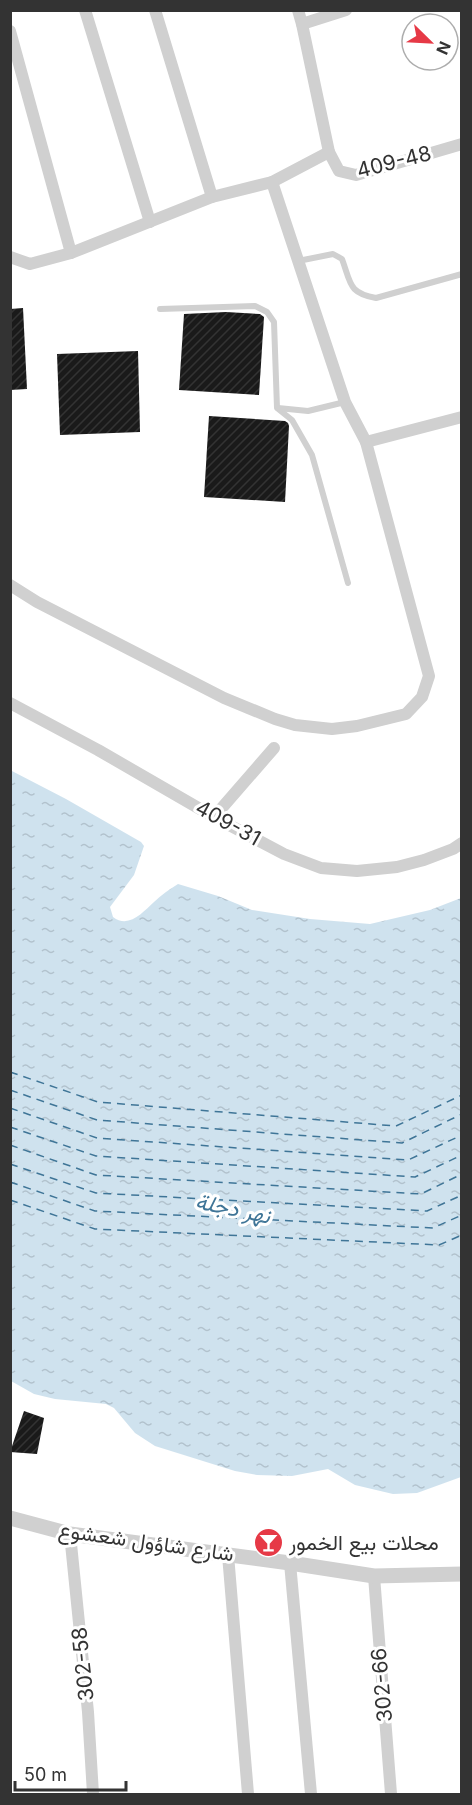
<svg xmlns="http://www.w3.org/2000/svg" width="472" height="1805" viewBox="0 0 472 1805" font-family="Inter,Vazirmatn,sans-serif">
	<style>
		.water { fill: url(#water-ripples) }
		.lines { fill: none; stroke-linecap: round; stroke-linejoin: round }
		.ferry { stroke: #3f7597; stroke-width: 1.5; stroke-dasharray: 8 6; stroke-linecap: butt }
		.building { fill: url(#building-hatch) }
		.service { stroke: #d0d0d0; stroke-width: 6 }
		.minor { stroke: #d0d0d0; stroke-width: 12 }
		.tertiary { stroke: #d0d0d0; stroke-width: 15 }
		.labels { text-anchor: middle; stroke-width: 6; stroke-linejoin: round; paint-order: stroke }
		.street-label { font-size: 21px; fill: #333; stroke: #fff }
		.poi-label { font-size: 21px; fill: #333; stroke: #fff; text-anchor: start }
		.water-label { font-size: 22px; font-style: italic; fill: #3f7597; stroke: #fff }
	</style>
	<defs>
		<pattern id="water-ripples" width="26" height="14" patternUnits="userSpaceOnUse" patternTransform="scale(1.5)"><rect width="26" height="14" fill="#cfe2ee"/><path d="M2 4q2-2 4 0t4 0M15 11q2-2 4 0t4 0" fill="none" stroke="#b2c2cd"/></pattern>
		<pattern id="building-hatch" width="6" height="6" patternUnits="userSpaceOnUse" patternTransform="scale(1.5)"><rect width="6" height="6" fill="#1a1a1a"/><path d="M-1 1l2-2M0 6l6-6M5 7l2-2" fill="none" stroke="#333"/></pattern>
	</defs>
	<rect width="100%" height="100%" fill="#fff"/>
	<path class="water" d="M10,770L66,799L141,842L144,846L134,875L110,907L113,917C129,929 143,912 154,902C161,895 170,889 178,884L218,896L252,910L310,919L370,924L430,910L461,898V1477L417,1493L393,1494L355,1485L328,1469L292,1476L257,1475L235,1471L155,1446L135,1433L114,1408L106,1404L55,1399L34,1394L11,1381Z"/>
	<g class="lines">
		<g class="ferry">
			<polyline points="10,1072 98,1102 396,1126 462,1095"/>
			<polyline points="10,1090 97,1120 402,1143 462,1114"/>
			<polyline points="10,1108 97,1138 408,1160 462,1135"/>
			<polyline points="10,1127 96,1156 415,1177 462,1155"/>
			<polyline points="10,1145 96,1175 421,1194 462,1174"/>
			<polyline points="10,1164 96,1193 427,1211 462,1195"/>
			<polyline points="10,1182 95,1211 433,1228 462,1215"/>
			<polyline points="10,1200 95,1229 439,1245 462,1235"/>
		</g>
	</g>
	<g class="building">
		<polygon points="23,308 27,389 10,390 10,309"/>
		<polygon points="226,312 260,314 264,317 259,395 179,390 184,314"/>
		<polygon points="138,351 140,432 60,435 57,354"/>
		<polygon points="209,416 285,421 288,423 289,426 285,502 204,497"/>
		<polygon points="24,1411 44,1418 37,1454 10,1452"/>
	</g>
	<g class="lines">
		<g class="service">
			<path d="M298,261L333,254L342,259C351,283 348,293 376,298L462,274"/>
			<polyline points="160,309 255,306 267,312 274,322 277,408 292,420 312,455 348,583"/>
			<polyline points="278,408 308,411 345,402"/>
		</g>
		<g class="minor">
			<polyline points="85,10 150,222"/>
			<polyline points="155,10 212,197"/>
			<polyline points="298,10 302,24 329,152"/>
			<polyline points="302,24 346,10"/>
			<polyline points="10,31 71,253"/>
			<polyline points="10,257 30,264 71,253 212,197 272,182 329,152 339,171 356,175 462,144"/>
			<polyline points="366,442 462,417"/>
			<polyline points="10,585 37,602 224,698 275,719 295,725 332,729 357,726 406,714 422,697 429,676 366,442 345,402 272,182"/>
			<polyline points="10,703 98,750 214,817 284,854 321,868 357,871 397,867 424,860 453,849 462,843"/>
			<polyline points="214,817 274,748"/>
			<polyline points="70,1534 88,1712 93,1794"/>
			<polyline points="228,1555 248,1794"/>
			<polyline points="290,1563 311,1794"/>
			<polyline points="374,1576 391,1794"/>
		</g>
		<polyline class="tertiary" points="10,1518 70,1534 290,1563 374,1576 462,1574"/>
	</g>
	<defs>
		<symbol id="bar-disc" viewBox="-11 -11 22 22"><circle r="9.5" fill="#e63946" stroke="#fff"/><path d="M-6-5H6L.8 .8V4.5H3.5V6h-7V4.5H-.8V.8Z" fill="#fff"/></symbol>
	</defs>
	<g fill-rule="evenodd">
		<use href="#bar-disc" x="252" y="1526" width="33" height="33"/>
	</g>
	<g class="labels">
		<g class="street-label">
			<text transform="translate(394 162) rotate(-14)" y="7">409-48</text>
			<text transform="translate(228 823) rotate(29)" y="7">409-31</text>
			<text transform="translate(146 1542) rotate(8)" y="7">شارع شاؤول شعشوع</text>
			<text transform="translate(83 1664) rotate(-96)" y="7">302-58</text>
			<text transform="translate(382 1685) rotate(-95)" y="7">302-66</text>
		</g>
		<g class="poi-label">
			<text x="289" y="1550">محلات بيع الخمور</text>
		</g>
		<g class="water-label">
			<text transform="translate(233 1208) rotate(12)" y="8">نهر دجلة</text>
		</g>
	</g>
	<rect width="472" height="1805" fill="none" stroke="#333333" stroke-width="24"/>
	<g transform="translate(430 42) rotate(114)"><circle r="28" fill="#ffffff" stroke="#adadad" stroke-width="1.5"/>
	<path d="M0-4.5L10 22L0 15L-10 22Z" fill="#e63946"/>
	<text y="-9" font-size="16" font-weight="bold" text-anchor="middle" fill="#333333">N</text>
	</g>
	<path d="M15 1781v9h111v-9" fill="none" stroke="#333333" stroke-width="3"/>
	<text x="24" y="1781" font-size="18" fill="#333333" stroke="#ffffff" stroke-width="4.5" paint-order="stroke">50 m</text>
</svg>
